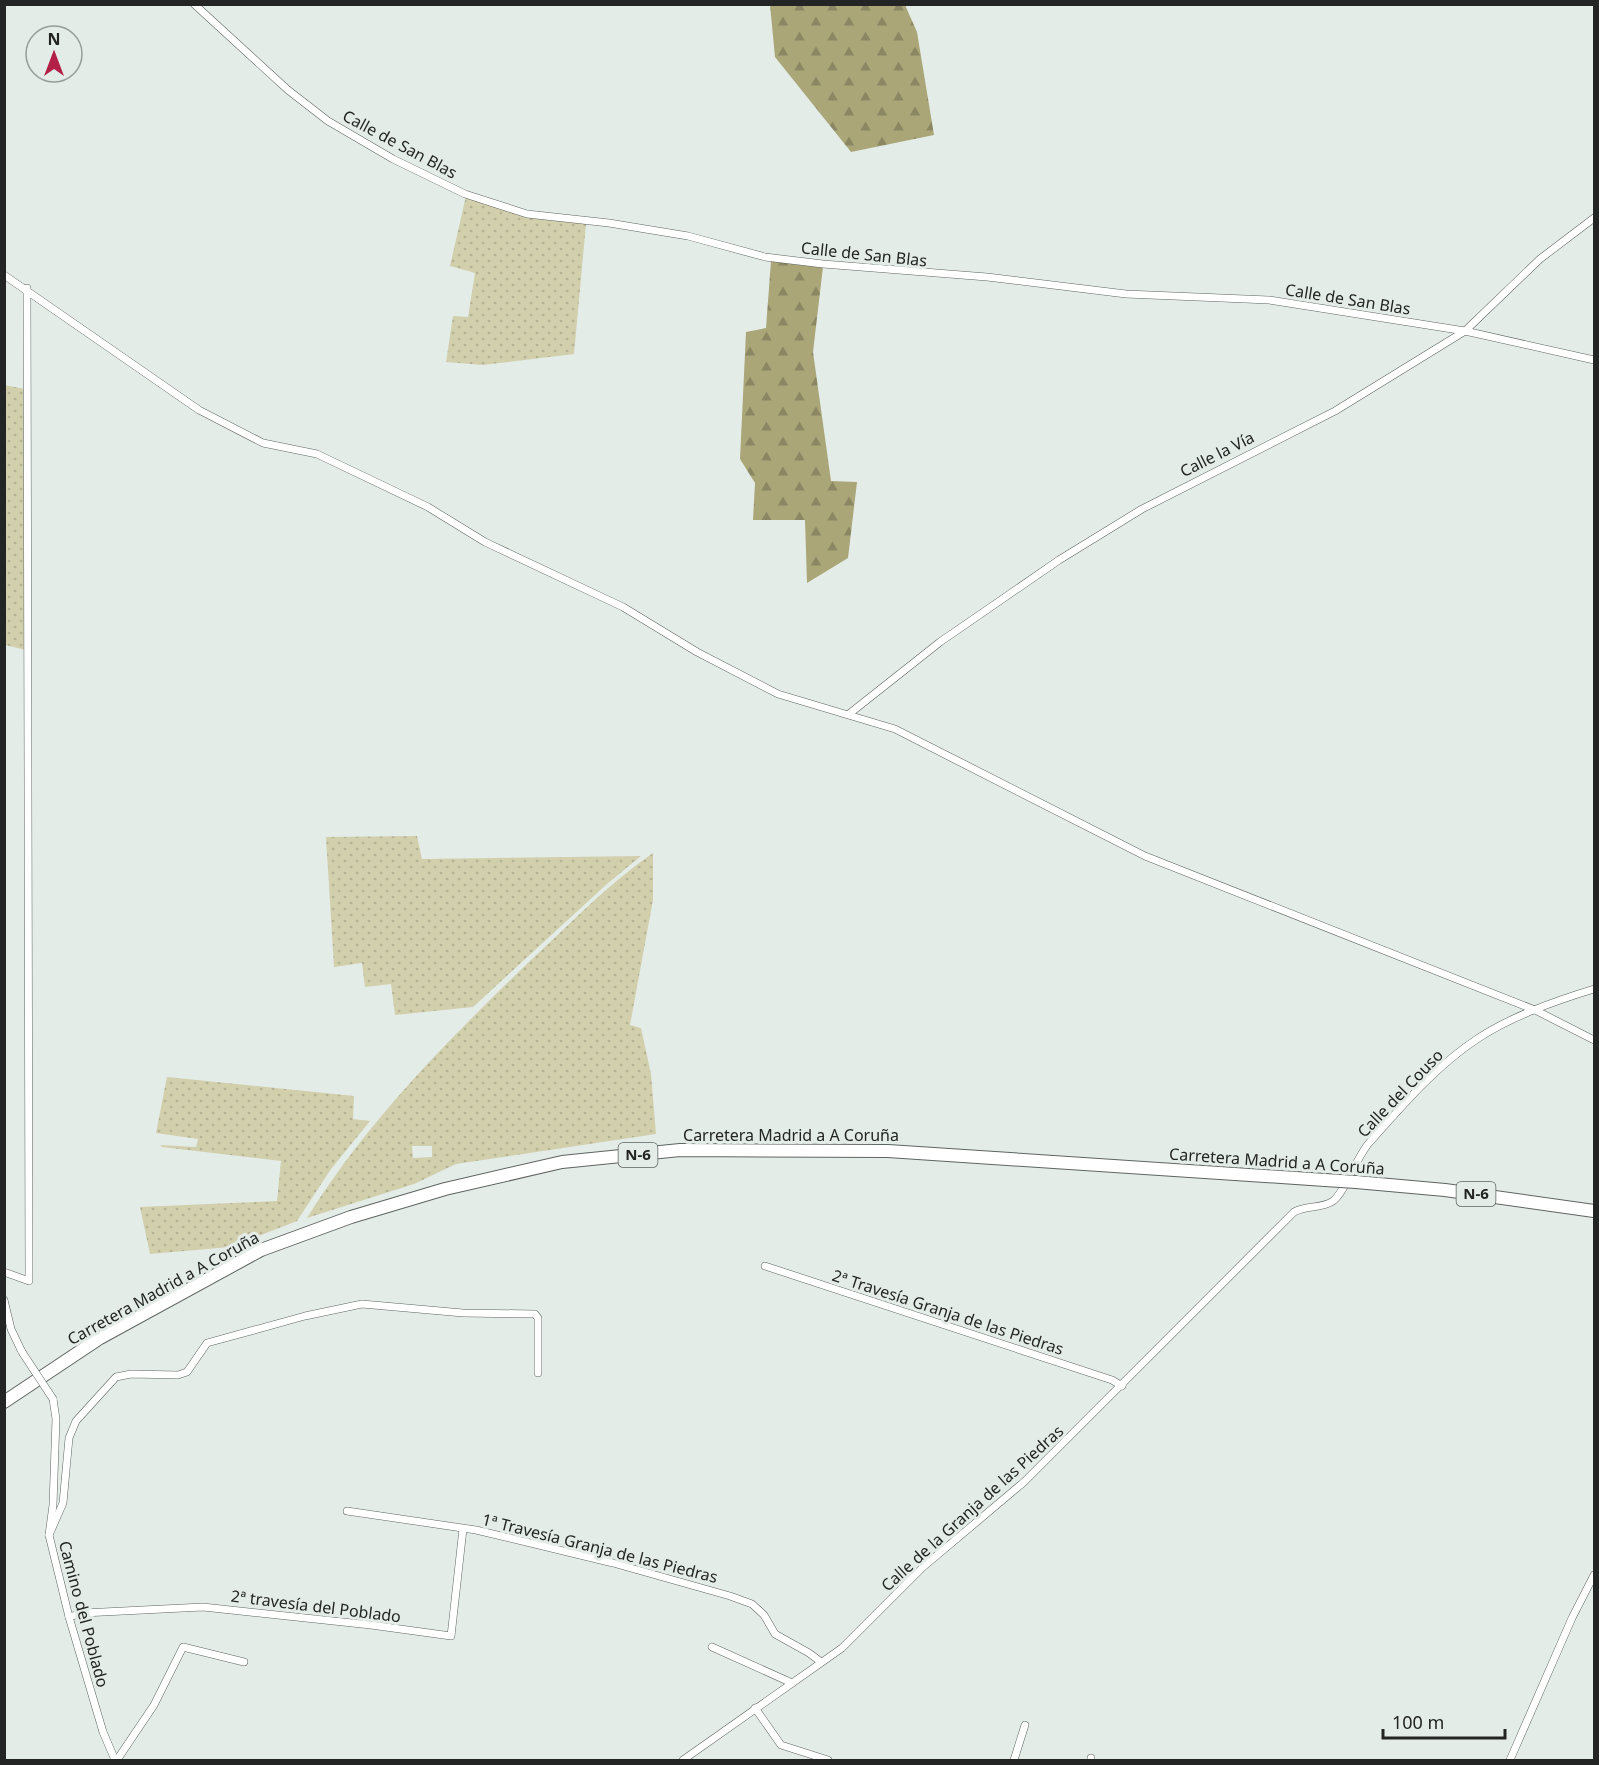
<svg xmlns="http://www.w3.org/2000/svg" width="1599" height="1765" viewBox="0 0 1599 1765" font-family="'Noto Sans',sans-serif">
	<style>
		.grass { fill: url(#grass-dots); fill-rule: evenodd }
		.forest { fill: url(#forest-firs) }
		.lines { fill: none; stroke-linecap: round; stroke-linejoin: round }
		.minor-casing { stroke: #5e6461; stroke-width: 8 }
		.trunk-casing { stroke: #5e6461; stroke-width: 14 }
		.minor { stroke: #fff; stroke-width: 7 }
		.trunk { stroke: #fff; stroke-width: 12 }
		.minor-bridge-casing { stroke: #5e6461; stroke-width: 8; stroke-linecap: butt }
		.trunk-bridge-casing { stroke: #5e6461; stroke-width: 14; stroke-linecap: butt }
		.minor-bridge { stroke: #fff; stroke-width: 7 }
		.trunk-bridge { stroke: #fff; stroke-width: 12 }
		.labels { text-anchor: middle; stroke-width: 6; stroke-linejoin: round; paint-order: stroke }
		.shield { fill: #e4ece8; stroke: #5c615f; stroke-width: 1.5 }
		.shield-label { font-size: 15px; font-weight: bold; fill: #222524 }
		.street-label { font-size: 16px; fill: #222524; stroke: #e4ece8 }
	</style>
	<defs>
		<pattern id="grass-dots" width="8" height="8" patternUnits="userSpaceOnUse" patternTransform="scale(1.5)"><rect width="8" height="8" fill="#d2cfac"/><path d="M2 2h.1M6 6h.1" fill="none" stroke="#b4b294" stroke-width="1.8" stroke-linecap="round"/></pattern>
		<pattern id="forest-firs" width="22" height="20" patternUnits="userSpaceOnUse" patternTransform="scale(1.5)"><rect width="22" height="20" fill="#aaa678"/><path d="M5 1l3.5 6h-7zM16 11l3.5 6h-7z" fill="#8a8762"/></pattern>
	</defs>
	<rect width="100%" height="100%" fill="#e4ece8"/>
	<g class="grass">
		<polygon points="466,196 524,216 586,224 574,354 483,365 446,362 453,316 468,317 475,273 450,266"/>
		<polygon points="4,385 25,389 26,650 5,645"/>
		<polygon points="417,836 422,859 641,856 607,884 473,1007 395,1015 391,984 365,987 362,963 334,967 326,837"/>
		<path d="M653,853V900L630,1025L641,1028L651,1074L656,1134L456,1164L414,1184L307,1218C368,1120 448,1040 530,961C570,924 608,884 653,853ZM412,1146H432V1157L413,1158Z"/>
		<polygon points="167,1077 354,1096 353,1119 370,1121 331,1169 297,1221 230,1247 150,1254 140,1207 277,1201 281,1161 162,1147 160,1145 196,1147 198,1139 156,1133"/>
	</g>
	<g class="forest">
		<polygon points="770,5 905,5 917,32 934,135 851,152 775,57"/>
		<polygon points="771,261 823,267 813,352 831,481 857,482 848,558 807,583 805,520 753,520 755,483 740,459 746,332 766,328"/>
	</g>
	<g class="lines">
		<defs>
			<g id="minor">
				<polyline points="194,4 288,90 328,121 393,159 465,194 527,214 609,223 688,236 765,257 823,264 987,277 1126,294 1269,300 1465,331 1594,360"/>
				<polyline points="4,275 199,410 263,443 317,454 428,507 485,542 623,607 697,652 778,694 895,729 1145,856 1535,1010 1594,1040"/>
				<polyline points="849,714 940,642 1059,560 1142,509 1335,411 1465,331 1540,259 1594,218"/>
				<polyline points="765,1266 1112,1380 1122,1386"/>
				<polyline points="4,1272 29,1281 27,288"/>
				<polyline points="4,1300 11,1329 22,1352"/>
				<polyline points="53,1399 56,1419 53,1505 49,1535 69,1617 103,1732 115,1760"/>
				<polyline points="347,1511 476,1530 613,1563 730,1596 752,1604 764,1615 775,1634 809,1653 821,1662"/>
				<polyline points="49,1535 63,1503 69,1438 76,1421 116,1377 131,1374 178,1375 187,1372 207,1343 305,1316 362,1304 463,1313 535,1314 538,1318 538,1373"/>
				<polyline points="69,1617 83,1613 203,1607 371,1625 451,1636 463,1529"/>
				<polyline points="712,1647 792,1683"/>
				<polyline points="755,1708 781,1745 828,1760"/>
				<polyline points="117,1760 154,1705 183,1647 244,1662"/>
				<path d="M683,1760L842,1648L923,1567L1024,1482L1294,1212C1306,1205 1322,1209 1333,1201C1345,1192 1356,1158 1369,1143C1401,1107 1436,1066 1477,1039C1512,1016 1555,1001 1594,989"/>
				<polyline points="1014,1760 1025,1725"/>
				<polyline points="1091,1760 1091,1758"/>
				<polyline points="1510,1760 1572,1618 1594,1575"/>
			</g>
			<g id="trunk">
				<polyline points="1356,1182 1445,1190 1594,1211"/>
				<polyline points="4,1402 100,1338 261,1250 351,1217 445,1189 562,1162 680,1150 888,1151 1325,1180"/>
			</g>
		</defs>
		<use href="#minor" class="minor-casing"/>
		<use href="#trunk" class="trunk-casing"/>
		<use href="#minor" class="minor"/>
		<use href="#trunk" class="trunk"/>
		<defs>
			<polyline id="minor-bridge" points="22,1352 53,1399"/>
			<polyline id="trunk-bridge" points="1325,1180 1356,1182"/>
		</defs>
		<use href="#minor-bridge" class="minor-bridge-casing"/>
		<use href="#trunk-bridge" class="trunk-bridge-casing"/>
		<use href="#minor-bridge" class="minor-bridge"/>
		<use href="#trunk-bridge" class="trunk-bridge"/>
	</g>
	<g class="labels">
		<g class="shield">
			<rect x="618.5" y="1143" width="39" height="24" rx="4.5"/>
			<rect x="1456.5" y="1182" width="39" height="24" rx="4.5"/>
		</g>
		<g class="shield-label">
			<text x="638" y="1160">N-6</text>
			<text x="1476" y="1199">N-6</text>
		</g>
		<g class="street-label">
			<text transform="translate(400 144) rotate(28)" y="6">Calle de San Blas</text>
			<text transform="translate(864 254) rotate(6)" y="6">Calle de San Blas</text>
			<text transform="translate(1348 299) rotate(9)" y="6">Calle de San Blas</text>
			<text transform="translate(1217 454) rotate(-27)" y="6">Calle la Vía</text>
			<text transform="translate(1400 1093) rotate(-46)" y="6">Calle del Couso</text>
			<text x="791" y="1141">Carretera Madrid a A Coruña</text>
			<text transform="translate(1277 1161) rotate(4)" y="6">Carretera Madrid a A Coruña</text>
			<text transform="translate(163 1288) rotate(-29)" y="6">Carretera Madrid a A Coruña</text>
			<text transform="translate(948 1312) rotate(18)" y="6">2ª Travesía Granja de las Piedras</text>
			<text transform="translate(972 1508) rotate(-42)" y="6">Calle de la Granja de las Piedras</text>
			<text transform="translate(600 1548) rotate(14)" y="6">1ª Travesía Granja de las Piedras</text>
			<text transform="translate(316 1606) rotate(7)" y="6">2ª travesía del Poblado</text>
			<text transform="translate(84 1614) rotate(75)" y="6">Camino del Poblado</text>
		</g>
	</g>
	<rect width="1599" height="1765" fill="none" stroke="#222524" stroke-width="12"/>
	<g transform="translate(54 54)"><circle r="28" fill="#e4ece8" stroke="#969c9a" stroke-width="1.5"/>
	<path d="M0-4.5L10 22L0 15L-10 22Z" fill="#b22048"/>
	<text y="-9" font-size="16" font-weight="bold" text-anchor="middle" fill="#222524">N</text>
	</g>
	<path d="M1383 1729v9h122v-9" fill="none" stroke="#222524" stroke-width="3"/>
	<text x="1392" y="1729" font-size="18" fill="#222524" stroke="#e4ece8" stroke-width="4.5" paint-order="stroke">100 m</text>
</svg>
